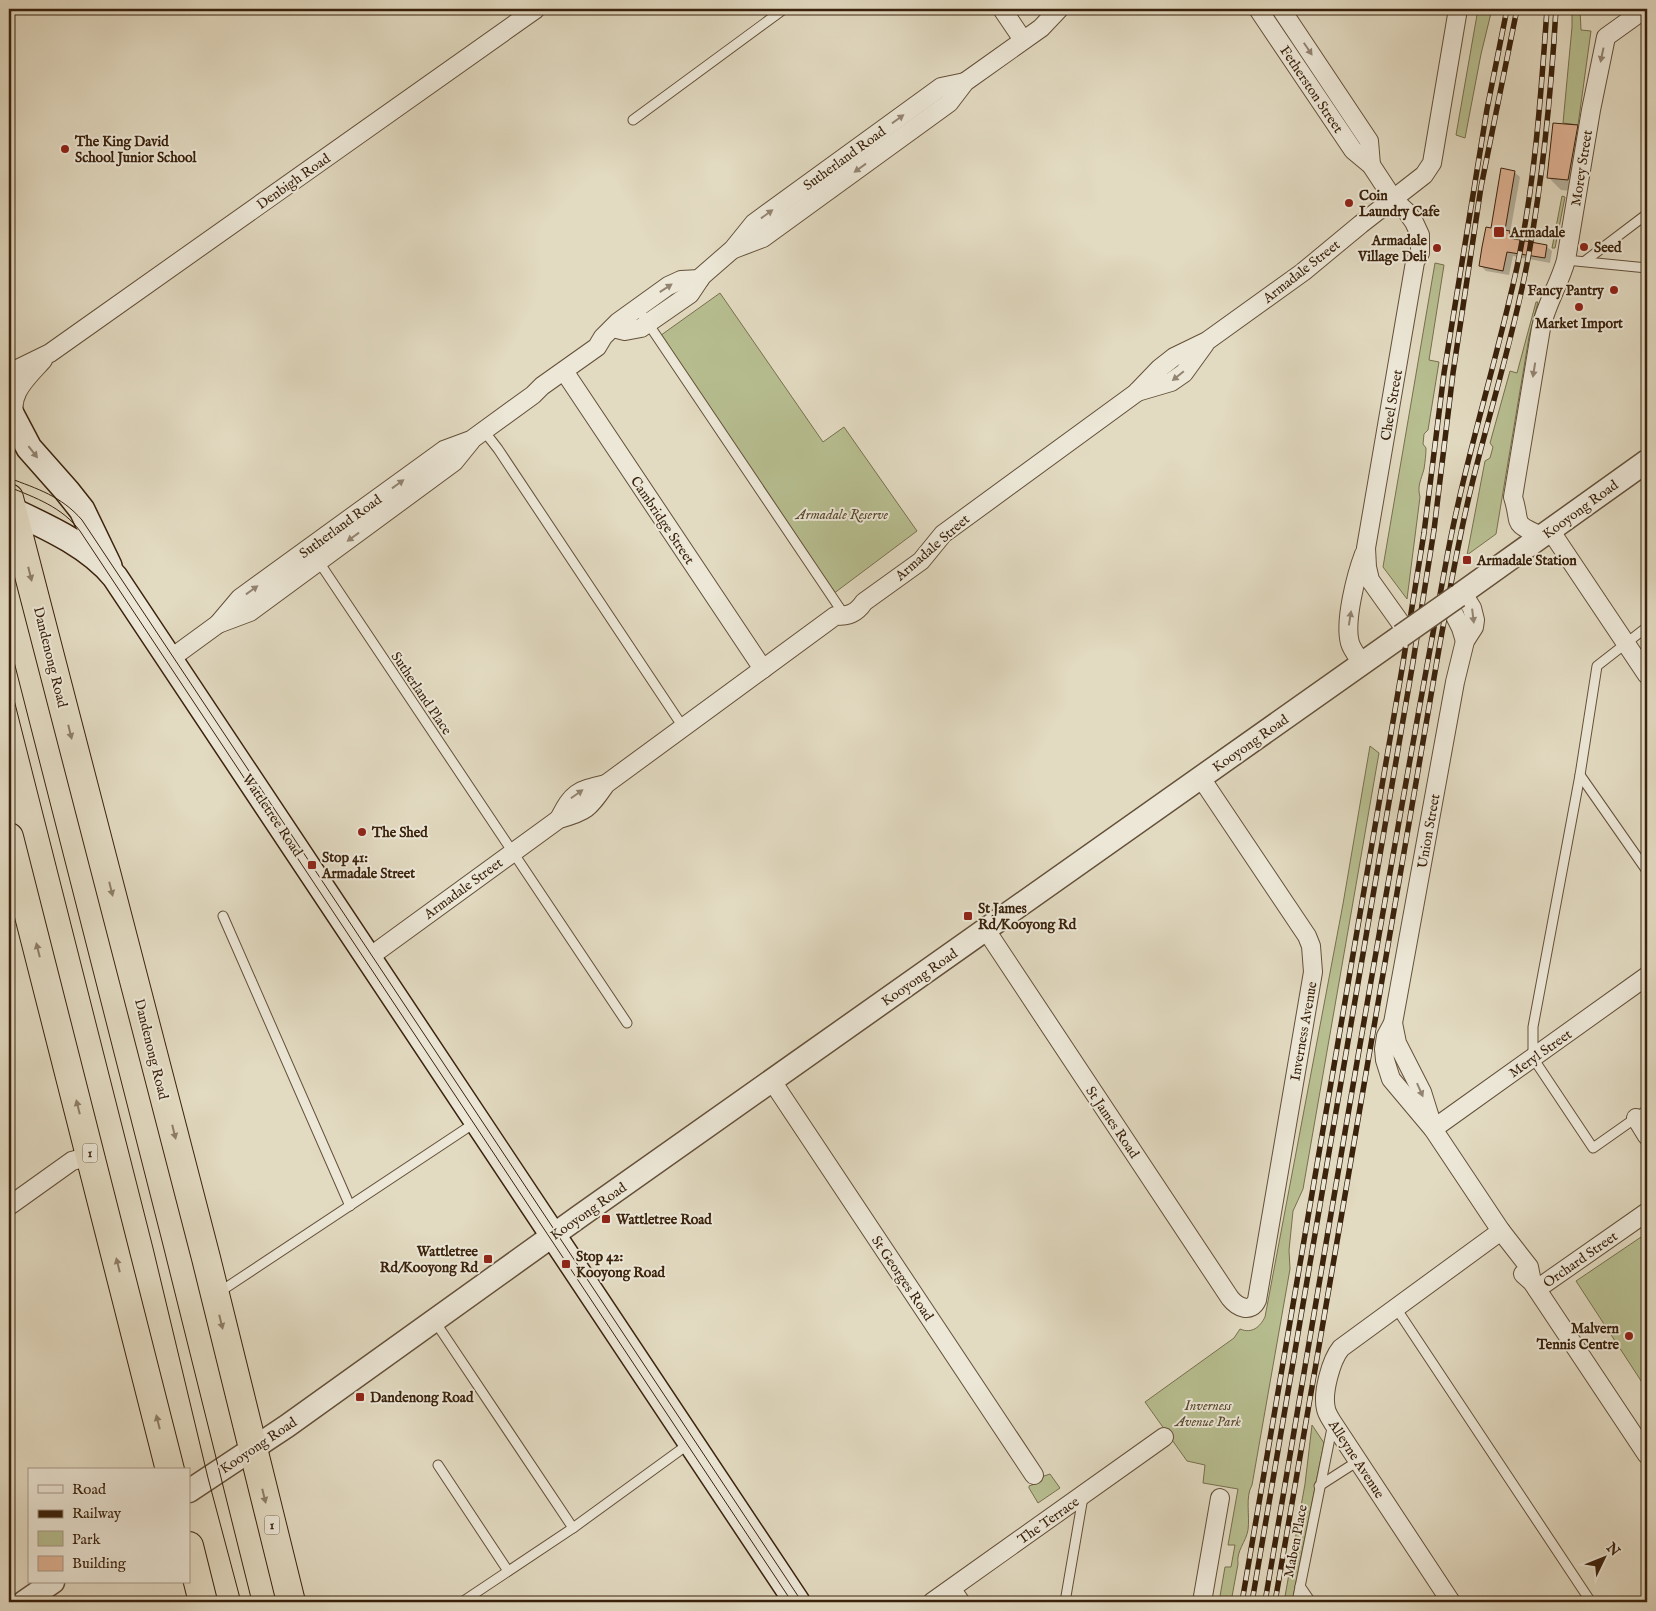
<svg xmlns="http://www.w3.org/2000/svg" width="1656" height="1611" viewBox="0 0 1656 1611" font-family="'IM FELL English',serif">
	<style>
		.green { fill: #b7be90; stroke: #78704e }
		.shadow { fill: #0003 }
		.building { fill: #e0b394; stroke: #3a220c }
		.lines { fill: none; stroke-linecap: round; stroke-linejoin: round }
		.service-casing { stroke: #645039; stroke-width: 11 }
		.minor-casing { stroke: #645039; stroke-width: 20 }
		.tertiary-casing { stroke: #645039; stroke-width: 25 }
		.secondary-casing { stroke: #3a220c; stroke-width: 28 }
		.trunk-casing { stroke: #3a220c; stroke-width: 30 }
		.service { stroke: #ece7d7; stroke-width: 9 }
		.minor { stroke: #ece7d7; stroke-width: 18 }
		.tertiary { stroke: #ece7d7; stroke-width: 22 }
		.secondary { stroke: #ece7d7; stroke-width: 25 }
		.trunk { stroke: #e2dac1; stroke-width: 28 }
		.tram { stroke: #3a220c; stroke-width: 1 }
		.rail-casing { stroke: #3a220c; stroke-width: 5.5 }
		.rail { stroke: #ece7d7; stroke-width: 4; stroke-dasharray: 11; stroke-linecap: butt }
		.tertiary-bridge-casing { stroke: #645039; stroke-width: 25; stroke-linecap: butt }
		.tertiary-bridge { stroke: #ece7d7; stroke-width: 22 }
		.oneway { fill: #938472 }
		.oneway2 { fill: #8e7e66 }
		.poi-dot { fill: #8f2418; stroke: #ece7d7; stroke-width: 2 }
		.labels { text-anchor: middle; stroke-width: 4; stroke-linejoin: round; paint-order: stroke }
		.shield { fill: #ece7d7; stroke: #6f5d49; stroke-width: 1 }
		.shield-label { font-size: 12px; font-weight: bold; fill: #3a220c }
		.street-label { font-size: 14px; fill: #3a220c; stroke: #ece7d7 }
		.poi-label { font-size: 14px; font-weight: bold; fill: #3a220c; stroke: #ece7d7; text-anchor: start }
		.park-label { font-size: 14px; font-style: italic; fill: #59492d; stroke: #ece7d7 }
	</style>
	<rect width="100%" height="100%" fill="#e2dac1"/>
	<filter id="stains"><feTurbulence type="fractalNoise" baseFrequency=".004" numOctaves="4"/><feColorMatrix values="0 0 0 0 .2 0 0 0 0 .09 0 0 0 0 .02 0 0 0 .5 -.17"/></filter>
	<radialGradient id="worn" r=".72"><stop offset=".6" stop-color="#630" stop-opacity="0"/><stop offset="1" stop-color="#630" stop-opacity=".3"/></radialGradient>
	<g class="green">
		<polygon points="1478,9 1492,9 1481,54 1465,138 1456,135"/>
		<polygon points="1572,9 1580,9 1581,30 1591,31 1578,125 1563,123 1572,27"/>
		<polygon points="1562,196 1565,197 1555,248 1552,248"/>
		<path d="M1435,263L1444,265L1429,360L1439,362L1428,430L1424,434L1423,444L1426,448C1426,455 1425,462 1424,469C1421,480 1417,486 1420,497L1407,599L1383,567Z"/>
		<polygon points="720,293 823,442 844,427 917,531 833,594 657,338"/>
		<polygon points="1536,302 1538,302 1529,337 1496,534 1467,555 1485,461 1490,458 1493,447 1490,443 1510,371 1517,373"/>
		<path d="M1370,746L1379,753L1303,1189L1293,1211L1289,1250L1290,1269L1252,1485C1245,1497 1250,1516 1248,1530C1246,1542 1236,1551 1238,1564L1231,1602H1219L1225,1567H1231L1235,1545H1228L1238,1489L1203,1483L1205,1465L1187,1461L1145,1402L1234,1338L1240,1329C1252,1334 1260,1327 1265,1317L1343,904Z"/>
		<polygon points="1647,1233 1647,1390 1576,1281"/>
		<polygon points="1312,1425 1324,1443 1292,1602 1284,1602 1305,1484"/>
		<polygon points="1050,1474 1060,1488 1038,1503 1029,1488 1029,1486 1038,1483 1044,1476"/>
	</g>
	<g class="shadow">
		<polygon points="1577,126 1590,139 1581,192 1561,190 1548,177"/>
		<polygon points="1514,172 1520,177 1510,233 1515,238 1514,240 1546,246 1552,251 1550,263 1513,256 1509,275 1486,271 1481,266 1492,229"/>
	</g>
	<g class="building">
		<polygon points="1553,123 1578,125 1568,180 1547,178"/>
		<polygon points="1501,168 1515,171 1505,230 1510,231 1509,238 1547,245 1545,258 1507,252 1503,271 1479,266 1482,247 1486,227 1491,228"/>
	</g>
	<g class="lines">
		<defs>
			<g id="service">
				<polyline points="633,120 784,9"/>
				<polyline points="1566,260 1647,268"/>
				<polyline points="1585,261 1647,214"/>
				<polyline points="637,307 845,616"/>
				<polyline points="484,431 498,449 683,727"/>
				<polyline points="317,559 627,1023"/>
				<polyline points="1647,627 1597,666 1580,775 1533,1027 1533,1058 1593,1148 1647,1110"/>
				<polyline points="1580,775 1647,871"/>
				<polyline points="223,916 350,1206"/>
				<polyline points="218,1293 476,1122"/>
				<polyline points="1396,1308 1591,1602"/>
				<polyline points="434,1320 573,1528"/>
				<polyline points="438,1465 508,1571"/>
				<polyline points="1319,1486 1358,1461"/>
				<polyline points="955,1586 966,1602"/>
				<polyline points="1300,1586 1311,1602"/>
				<polyline points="462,1602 573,1528 690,1443"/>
				<polyline points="1065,1602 1083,1497"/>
				<polyline points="1297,1602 1333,1423"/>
			</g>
			<g id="minor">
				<polyline points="1002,9 1023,40"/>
				<polyline points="1258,9 1353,150 1371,165 1394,200 1407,212 1414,222 1420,235 1420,253 1415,262 1366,548 1367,567 1370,580 1407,632"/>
				<polyline points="1281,9 1369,141 1371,165"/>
				<polyline points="734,249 763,238 949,103 965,82 1041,28 1059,9"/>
				<polyline points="613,328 625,331 641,328 690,294 702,276 733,249 754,223 941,87 965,82"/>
				<polyline points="564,371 763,669"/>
				<polyline points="9,373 50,353 536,9"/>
				<polyline points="1137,392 1171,382 1184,373 1205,344"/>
				<path d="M16,421C6,395 27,378 43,360"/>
				<polyline points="1550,530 1647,675"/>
				<path d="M1541,536C1510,522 1522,525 1513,497L1541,328C1546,304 1560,283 1566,260L1591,110L1606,37L1645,9"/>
				<polyline points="1462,592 1472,608 1475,620 1474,627 1465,641 1455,682 1393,1023 1386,1036 1384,1049 1385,1060 1391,1079 1433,1129 1501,1231 1529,1267 1532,1282"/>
				<polyline points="1454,614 1461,628 1465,641"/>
				<polyline points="218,624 240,598 444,450 471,440 533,395 542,386 597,347 603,337 618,322 668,286 681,280 700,279"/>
				<polyline points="170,659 218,624 250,612 454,462 471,441"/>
				<path d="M1362,663C1358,657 1352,650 1350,643C1344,622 1356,575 1364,554"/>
				<path d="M559,819C573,792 576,791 606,784"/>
				<path d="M986,930L1230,1298C1237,1307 1251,1314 1257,1300L1313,972L1311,946L1307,936L1201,778"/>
				<path d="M368,958L559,819C588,811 589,808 606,784L835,616C848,616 856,614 864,602L921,561L943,534L1136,393L1160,368L1174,357L1207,341L1303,272L1361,224L1424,175L1432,163L1458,9"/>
				<polyline points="1393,1023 1397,1043 1422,1092 1432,1124"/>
				<polyline points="772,1081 1034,1475"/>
				<polyline points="1636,1118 1647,1136"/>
				<polyline points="1433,1129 1647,976"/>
				<polyline points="9,1206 72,1161 90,1156"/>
				<polyline points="1523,1274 1532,1282 1647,1455"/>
				<polyline points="1537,1289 1647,1212"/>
				<polyline points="932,1602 1164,1437"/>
				<polyline points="1202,1602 1220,1498"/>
				<path d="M1451,1602L1333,1423C1330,1418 1327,1414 1326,1409C1322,1393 1331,1360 1341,1348L1501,1231"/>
			</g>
			<g id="tertiary">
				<polyline points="1458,596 1647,461"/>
				<polyline points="189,1491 287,1426 580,1216 1401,636"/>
				<polyline points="24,1602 53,1582"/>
			</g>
			<g id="secondary">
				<polyline points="9,410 29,448 67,491 82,510 109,566"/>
				<path d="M9,509C45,526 89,545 115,577L797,1602"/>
			</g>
			<g id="trunk">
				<polyline points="9,498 206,1258 291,1602"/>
				<polyline points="9,837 170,1470"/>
				<polyline points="189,1546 203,1602"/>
			</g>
		</defs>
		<use href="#service" class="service-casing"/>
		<use href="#minor" class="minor-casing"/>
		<use href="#tertiary" class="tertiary-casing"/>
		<use href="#secondary" class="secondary-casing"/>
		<use href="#trunk" class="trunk-casing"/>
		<use href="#service" class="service"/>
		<use href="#minor" class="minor"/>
		<use href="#tertiary" class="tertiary"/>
		<use href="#secondary" class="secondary"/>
		<use href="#trunk" class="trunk"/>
		<g class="tram">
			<path d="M9,478C38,489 61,496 82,520L802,1602"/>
			<path d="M9,487C36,498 62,507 80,531L792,1602"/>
			<polyline points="9,642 163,1245 252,1602"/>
			<polyline points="9,680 153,1248 208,1478 241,1602"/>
		</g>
		<defs>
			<g id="rail">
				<polyline points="1242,1602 1402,669 1424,533 1444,373 1487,109 1507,9"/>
				<polyline points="1252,1602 1413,662 1434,530 1453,373 1481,187 1517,9"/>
				<path d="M1265,1602C1324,1257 1381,912 1445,568C1463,466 1495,368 1517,267C1535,182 1541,95 1547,9"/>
				<path d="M1275,1602L1440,643C1450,590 1459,536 1472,484C1490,410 1513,338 1527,264C1543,179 1551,94 1556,9"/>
			</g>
		</defs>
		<use href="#rail" class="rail-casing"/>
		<use href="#rail" class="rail"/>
		<defs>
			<polyline id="tertiary-bridge" points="1401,636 1458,596"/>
		</defs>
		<use href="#tertiary-bridge" class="tertiary-bridge-casing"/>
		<use href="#tertiary-bridge" class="tertiary-bridge"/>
	</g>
	<defs><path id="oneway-solid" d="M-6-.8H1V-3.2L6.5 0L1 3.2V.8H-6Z" transform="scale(1.25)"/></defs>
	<g class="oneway">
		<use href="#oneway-solid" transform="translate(1308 49) rotate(56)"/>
		<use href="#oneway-solid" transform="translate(1602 55) rotate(102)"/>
		<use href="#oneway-solid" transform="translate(898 119) rotate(-36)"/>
		<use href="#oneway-solid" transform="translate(860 168) rotate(144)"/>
		<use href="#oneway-solid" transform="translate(767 214) rotate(-36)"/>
		<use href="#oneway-solid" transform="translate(666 288) rotate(-33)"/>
		<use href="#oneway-solid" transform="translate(1534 370) rotate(99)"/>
		<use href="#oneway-solid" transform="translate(1178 376) rotate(141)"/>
		<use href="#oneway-solid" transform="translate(33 452) rotate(52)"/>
		<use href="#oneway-solid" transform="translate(398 484) rotate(-36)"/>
		<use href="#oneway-solid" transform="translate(353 537) rotate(144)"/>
		<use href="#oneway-solid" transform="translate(252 590) rotate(-36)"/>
		<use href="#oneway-solid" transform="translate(1473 616) rotate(83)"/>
		<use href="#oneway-solid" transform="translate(1350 618) rotate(-81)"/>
		<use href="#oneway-solid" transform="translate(577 794) rotate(-35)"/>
		<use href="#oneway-solid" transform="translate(1420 1090) rotate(66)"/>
	</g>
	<g class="oneway2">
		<use href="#oneway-solid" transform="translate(30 574) rotate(76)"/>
		<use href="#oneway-solid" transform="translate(70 732) rotate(76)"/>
		<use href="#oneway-solid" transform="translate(111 889) rotate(76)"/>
		<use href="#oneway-solid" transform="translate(38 950) rotate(-104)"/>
		<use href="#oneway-solid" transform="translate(78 1107) rotate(-104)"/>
		<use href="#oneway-solid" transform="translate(174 1132) rotate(76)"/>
		<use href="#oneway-solid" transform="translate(118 1265) rotate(-104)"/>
		<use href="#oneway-solid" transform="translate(221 1322) rotate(76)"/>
		<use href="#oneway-solid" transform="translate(158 1422) rotate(-104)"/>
		<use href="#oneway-solid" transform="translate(264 1496) rotate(76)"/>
	</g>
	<g class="poi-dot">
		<circle cx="65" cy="149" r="5"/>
		<circle cx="1349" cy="203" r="5"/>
		<rect x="1493" y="226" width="12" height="12" rx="2.5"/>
		<circle cx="1584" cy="247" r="5"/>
		<circle cx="1437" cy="248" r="5"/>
		<circle cx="1614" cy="290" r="5"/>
		<circle cx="1579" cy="307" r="5"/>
		<rect x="1462" y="555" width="10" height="10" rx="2.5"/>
		<circle cx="362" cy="832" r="5"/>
		<rect x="307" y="860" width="10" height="10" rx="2.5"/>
		<rect x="963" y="911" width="10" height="10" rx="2.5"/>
		<rect x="601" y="1214" width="10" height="10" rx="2.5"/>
		<rect x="483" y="1254" width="10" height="10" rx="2.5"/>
		<rect x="561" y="1259" width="10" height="10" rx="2.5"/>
		<circle cx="1629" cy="1336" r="5"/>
		<rect x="355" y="1392" width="10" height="10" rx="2.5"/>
	</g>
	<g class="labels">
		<g class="shield">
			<rect x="82.5" y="1143.5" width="15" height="19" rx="4"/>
			<rect x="264.5" y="1515.5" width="15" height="19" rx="4"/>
		</g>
		<g class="shield-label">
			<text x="90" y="1157">1</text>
			<text x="272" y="1529">1</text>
		</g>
		<g class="street-label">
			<text transform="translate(1312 89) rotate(56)" y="5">Fetherston Street</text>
			<text transform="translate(844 158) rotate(-36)" y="5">Sutherland Road</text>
			<text transform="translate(1581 168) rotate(-81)" y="5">Morey Street</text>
			<text transform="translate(293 181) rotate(-35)" y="5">Denbigh Road</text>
			<text transform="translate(1301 271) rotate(-38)" y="5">Armadale Street</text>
			<text transform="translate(1391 405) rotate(-80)" y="5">Cheel Street</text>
			<text transform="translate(1580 509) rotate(-36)" y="5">Kooyong Road</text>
			<text transform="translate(663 520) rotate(56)" y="5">Cambridge Street</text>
			<text transform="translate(340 526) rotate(-36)" y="5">Sutherland Road</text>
			<text transform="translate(932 547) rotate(-41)" y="5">Armadale Street</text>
			<text transform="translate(51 657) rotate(76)" y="5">Dandenong Road</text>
			<text transform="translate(422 693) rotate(56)" y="5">Sutherland Place</text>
			<text transform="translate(1250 743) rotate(-35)" y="5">Kooyong Road</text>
			<text transform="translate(273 815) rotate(56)" y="5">Wattletree Road</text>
			<text transform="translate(1428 831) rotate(-80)" y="5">Union Street</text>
			<text transform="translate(463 888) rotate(-36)" y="5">Armadale Street</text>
			<text transform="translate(919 977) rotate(-35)" y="5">Kooyong Road</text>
			<text transform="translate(1303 1031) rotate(-80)" y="5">Inverness Avenue</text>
			<text transform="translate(152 1049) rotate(76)" y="5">Dandenong Road</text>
			<text transform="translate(1540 1053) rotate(-35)" y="5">Meryl Street</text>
			<text transform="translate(1113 1122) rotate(56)" y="5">St James Road</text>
			<text transform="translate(588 1211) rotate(-35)" y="5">Kooyong Road</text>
			<text transform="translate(1580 1259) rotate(-35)" y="5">Orchard Street</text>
			<text transform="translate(903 1278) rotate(56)" y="5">St Georges Road</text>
			<text transform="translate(258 1445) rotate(-34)" y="5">Kooyong Road</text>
			<text transform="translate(1357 1459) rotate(57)" y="5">Alleyne Avenue</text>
			<text transform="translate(1048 1520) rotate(-35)" y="5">The Terrace</text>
			<text transform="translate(1295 1541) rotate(-79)" y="5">Maben Place</text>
		</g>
		<g class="poi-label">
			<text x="75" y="146">The King David<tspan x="75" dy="16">School Junior School</tspan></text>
			<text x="1359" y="200">Coin<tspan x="1359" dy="16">Laundry Cafe</tspan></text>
			<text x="1510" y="237">Armadale</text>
			<text x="1427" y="245" text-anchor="end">Armadale<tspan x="1427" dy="16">Village Deli</tspan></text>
			<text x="1594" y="252">Seed</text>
			<text x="1604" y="295" text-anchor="end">Fancy Pantry</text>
			<text x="1579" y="328" text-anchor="middle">Market Import</text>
			<text x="1477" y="565">Armadale Station</text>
			<text x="372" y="837">The Shed</text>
			<text x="322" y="862">Stop 41:<tspan x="322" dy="16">Armadale Street</tspan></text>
			<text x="978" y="913">St James<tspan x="978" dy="16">Rd/Kooyong Rd</tspan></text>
			<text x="616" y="1224">Wattletree Road</text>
			<text x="478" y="1256" text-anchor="end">Wattletree<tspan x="478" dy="16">Rd/Kooyong Rd</tspan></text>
			<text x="576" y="1261">Stop 42:<tspan x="576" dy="16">Kooyong Road</tspan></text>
			<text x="1619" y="1333" text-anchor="end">Malvern<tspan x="1619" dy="16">Tennis Centre</tspan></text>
			<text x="370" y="1402">Dandenong Road</text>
		</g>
		<g class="park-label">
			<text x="842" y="519">Armadale Reserve</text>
			<text x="1208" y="1410">Inverness<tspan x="1208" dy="16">Avenue Park</tspan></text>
		</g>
	</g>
	<rect width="1656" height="1611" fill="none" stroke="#e2dac1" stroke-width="30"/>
	<rect x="10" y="10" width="1636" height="1591" fill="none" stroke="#3a220c" stroke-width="2.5"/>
	<rect x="15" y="15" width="1626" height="1581" fill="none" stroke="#3a220c"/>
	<rect x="28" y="1468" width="162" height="115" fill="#ece7d7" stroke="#a59886"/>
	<rect x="38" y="1485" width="25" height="8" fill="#ece7d7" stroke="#a59886"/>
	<text x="72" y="1494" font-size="15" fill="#3a220c">Road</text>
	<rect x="38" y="1510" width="25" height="8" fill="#3a220c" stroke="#a59886"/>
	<text x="72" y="1518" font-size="15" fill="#3a220c">Railway</text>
	<rect x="38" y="1531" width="25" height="15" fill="#b7be90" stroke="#a59886"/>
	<text x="72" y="1544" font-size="15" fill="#3a220c">Park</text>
	<rect x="38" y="1556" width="25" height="15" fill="#e0b394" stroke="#a59886"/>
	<text x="72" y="1568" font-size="15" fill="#3a220c">Building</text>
	<g transform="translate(1604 1558) rotate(47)" stroke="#ece7d7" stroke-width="4" paint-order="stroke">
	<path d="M0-4L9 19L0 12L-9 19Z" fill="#3a220c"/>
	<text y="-8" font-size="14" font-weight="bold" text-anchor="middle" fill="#3a220c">N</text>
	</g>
	<rect width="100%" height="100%" filter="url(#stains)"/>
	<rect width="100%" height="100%" fill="url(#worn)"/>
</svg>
